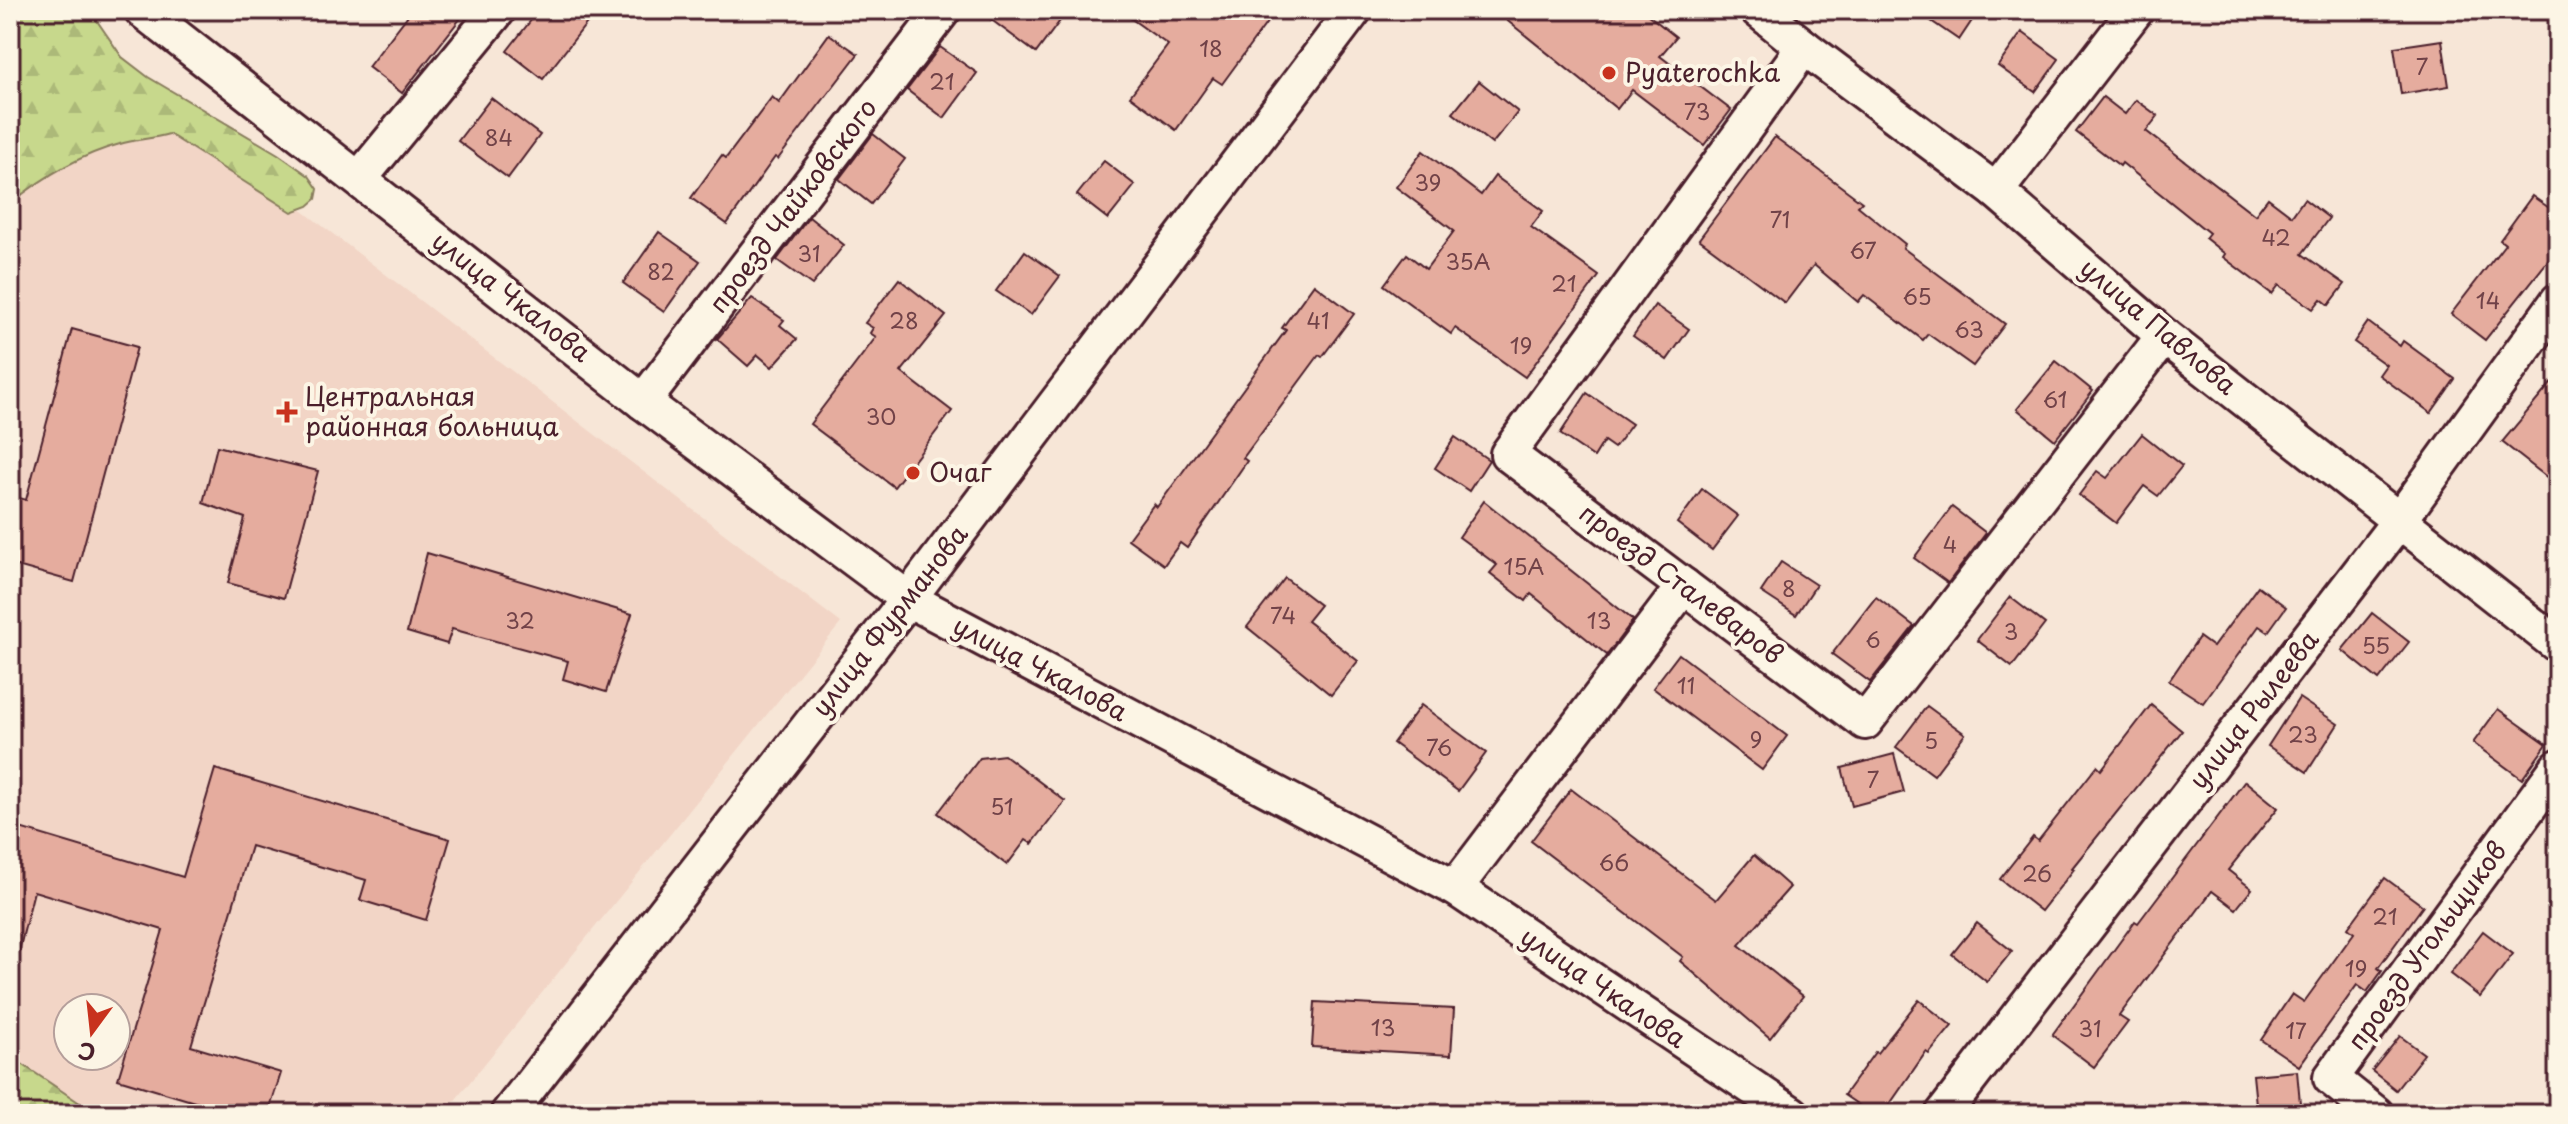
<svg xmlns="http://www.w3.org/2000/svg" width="2568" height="1124" viewBox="0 0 2568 1124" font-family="'Playpen Sans',sans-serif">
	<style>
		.built { fill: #f2d5c6; fill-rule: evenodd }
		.forest { fill: url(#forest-firs); stroke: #887c5c; stroke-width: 2 }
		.building { fill: #e5ac9e; stroke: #4a1f2b; stroke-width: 2 }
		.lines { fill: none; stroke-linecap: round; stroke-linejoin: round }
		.minor-casing { stroke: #4a1f2b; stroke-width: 40 }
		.minor { stroke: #fcf5e5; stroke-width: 34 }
		.poi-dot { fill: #c8321e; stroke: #fcf5e5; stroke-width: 3 }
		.labels { text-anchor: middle; stroke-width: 8; stroke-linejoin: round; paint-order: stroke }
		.number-label { font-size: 22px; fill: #714248 }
		.poi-label { font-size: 26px; fill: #4a1f2b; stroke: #fcf5e5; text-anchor: start }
		.street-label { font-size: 26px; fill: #4a1f2b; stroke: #fcf5e5 }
	</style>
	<defs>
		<pattern id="forest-firs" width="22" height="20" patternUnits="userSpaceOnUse" patternTransform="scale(2)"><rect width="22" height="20" fill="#c7d88c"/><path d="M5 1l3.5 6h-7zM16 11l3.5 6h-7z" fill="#acb979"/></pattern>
	</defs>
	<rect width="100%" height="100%" fill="#f7e6d7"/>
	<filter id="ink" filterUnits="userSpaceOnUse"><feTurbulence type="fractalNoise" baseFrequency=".0125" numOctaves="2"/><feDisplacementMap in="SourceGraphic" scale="16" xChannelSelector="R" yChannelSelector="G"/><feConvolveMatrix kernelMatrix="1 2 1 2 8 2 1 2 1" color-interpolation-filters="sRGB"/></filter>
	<g filter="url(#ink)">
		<path class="built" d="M94,51L841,623L444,1114H80L10,1061V159ZM68,1008H116V1056H68Z"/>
		<g class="forest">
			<path d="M10,10H80L93,15L122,57L148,77L278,154L309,176L318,189L316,199L308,206L292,212L169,134C152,139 136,139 120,144C79,155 43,177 10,204Z"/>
			<polygon points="10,1056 96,1114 10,1114"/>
		</g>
		<g class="building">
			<polygon points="412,10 467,10 402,93 368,67"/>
			<polygon points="539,10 597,10 543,79 507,51"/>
			<polygon points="978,10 1068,10 1036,53"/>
			<polygon points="1119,10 1276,10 1222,84 1213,78 1176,130 1130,96 1168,45"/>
			<polygon points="1494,10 1642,10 1676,37 1660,56 1731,110 1704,145 1632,90 1617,109"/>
			<polygon points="1915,10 1979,10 1959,40"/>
			<polygon points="2022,32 2059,59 2035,92 1998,66"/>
			<polygon points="829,34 858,54 778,159 775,157 727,224 691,198 722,155 726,158 772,97 779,103"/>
			<polygon points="2442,40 2449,86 2401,94 2394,47"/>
			<polygon points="940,47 977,73 944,118 907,90"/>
			<polygon points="1479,81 1518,112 1492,144 1453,113"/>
			<polygon points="2103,97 2125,114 2136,100 2158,116 2146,131 2255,215 2268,198 2292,216 2304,199 2329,218 2302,254 2345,284 2329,305 2321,299 2313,309 2279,285 2272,294 2223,257 2225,254 2205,238 2209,233 2122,163 2120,166 2076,132"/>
			<polygon points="491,98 540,135 508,178 458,141"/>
			<polygon points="873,134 905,159 871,204 839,179"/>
			<polygon points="1775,137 1862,202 1858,206 1905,244 1903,248 2005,324 1973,366 1928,334 1923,340 1864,295 1858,302 1814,265 1785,303 1699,239"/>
			<polygon points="1423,151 1481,195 1495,176 1543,211 1531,227 1599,276 1525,377 1455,328 1451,334 1384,285 1407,254 1426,269 1454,231 1396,187"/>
			<polygon points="1104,161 1135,185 1108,219 1077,195"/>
			<polygon points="2532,196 2558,214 2558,248 2485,340 2451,314 2505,244 2500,240"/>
			<polygon points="809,217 844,245 812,285 777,260"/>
			<polygon points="659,232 700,261 664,312 623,283"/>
			<polygon points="1025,251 1060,276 1031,315 996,291"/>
			<polygon points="899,279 946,316 901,372 952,411 894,487 810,424 876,337 870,333 873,328 865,323"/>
			<polygon points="1314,284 1354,314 1322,357 1319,355 1243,458 1247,461 1187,548 1180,543 1164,565 1128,539 1154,504 1157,507 1286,330 1282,328"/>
			<polygon points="752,298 784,320 780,325 797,339 772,367 758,355 748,366 717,339"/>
			<polygon points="1655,305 1689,329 1667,360 1633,336"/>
			<polygon points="2368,322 2400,346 2403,341 2455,379 2431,413 2379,375 2386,365 2354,342"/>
			<polygon points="72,329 137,347 74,582 10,564 10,495 26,500"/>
			<polygon points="2056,361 2093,391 2055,440 2017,409"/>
			<polygon points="2558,375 2558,486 2502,442"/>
			<polygon points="1587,393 1632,424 1614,448 1604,441 1594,457 1560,434"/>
			<polygon points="2142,434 2182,466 2158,496 2144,486 2116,523 2079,495 2097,471 2107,478"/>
			<polygon points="1455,437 1489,460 1469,491 1435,468"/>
			<polygon points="217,446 318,471 284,598 228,583 245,518 203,503"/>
			<polygon points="1702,489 1738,516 1712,550 1677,523"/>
			<polygon points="1484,501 1633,620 1607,655 1531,594 1526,601 1490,573 1497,565 1459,537"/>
			<polygon points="1952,507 1986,533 1948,583 1914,558"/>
			<polygon points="427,553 632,614 606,692 563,679 568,661 452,629 447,644 407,632"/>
			<polygon points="1781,562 1816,585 1796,615 1761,592"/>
			<polygon points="1285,578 1320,605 1307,621 1358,661 1331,695 1247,627"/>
			<polygon points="2258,586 2286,607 2268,632 2259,626 2203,703 2169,681 2199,637 2213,647"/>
			<polygon points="1876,597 1914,626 1870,682 1832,654"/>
			<polygon points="2010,597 2045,624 2012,667 1977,640"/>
			<polygon points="2372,613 2409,642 2379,680 2342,650"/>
			<polygon points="1679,654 1787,736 1762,770 1653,688"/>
			<polygon points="2299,698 2338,724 2307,772 2268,746"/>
			<polygon points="1421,705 1486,753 1458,791 1393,743"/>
			<polygon points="2151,705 2182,731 2072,868 2074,869 2041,911 2000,879 2033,837 2038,841 2097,766 2101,770"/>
			<polygon points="1927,706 1965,734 1934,775 1896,747"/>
			<polygon points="2498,709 2547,744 2522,779 2473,743"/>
			<polygon points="1894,754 1904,792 1852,806 1842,768"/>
			<polygon points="1004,755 1065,801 1032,844 1026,840 1007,865 938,813 980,758"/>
			<polygon points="215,769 450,839 426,920 360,900 366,880 251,846 191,1046 281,1073 268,1114 235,1114 118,1079 163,930 34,891 19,951 10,950 10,825 183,877"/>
			<polygon points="2245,781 2278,808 2228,870 2252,889 2236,909 2212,891 2119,1016 2128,1022 2094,1067 2052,1035 2135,921 2138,923"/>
			<polygon points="1571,789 1716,900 1754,855 1790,887 1739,945 1803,996 1770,1038 1680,961 1683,957 1531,841"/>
			<polygon points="2385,878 2423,906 2378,968 2382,971 2367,992 2357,985 2299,1066 2261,1040 2292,994 2304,1002 2354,933 2348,928"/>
			<polygon points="1977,923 2012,951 1987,982 1952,954"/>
			<polygon points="2483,931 2513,954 2480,997 2450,974"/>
			<polygon points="1919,1000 1952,1026 1929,1054 1926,1052 1883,1114 1872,1114 1844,1095 1875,1052 1877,1053"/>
			<polygon points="1315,1002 1454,1009 1451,1055 1312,1047"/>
			<polygon points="2400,1036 2424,1054 2396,1090 2372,1071"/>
			<polygon points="2297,1071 2301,1114 2257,1114 2253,1075"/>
		</g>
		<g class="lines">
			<defs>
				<g id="minor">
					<polyline points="142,10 643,402 908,599 1455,888 1792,1114"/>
					<polyline points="1758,10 1804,47 1996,191 2164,336 2558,645"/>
					<polyline points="1804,47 1508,454 1865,722 2164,336"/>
					<polyline points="360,178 498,10"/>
					<polyline points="1996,191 2136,10"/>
					<polyline points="643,402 943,10"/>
					<polyline points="1455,888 1684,586"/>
					<polyline points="508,1114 908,599 1354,10"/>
					<polyline points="1943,1114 2399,521 2558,301"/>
					<polyline points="2376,1114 2331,1078 2558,767"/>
				</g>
			</defs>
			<use href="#minor" class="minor-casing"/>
			<use href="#minor" class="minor"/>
		</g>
	</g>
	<g class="poi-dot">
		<circle cx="1609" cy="73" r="8"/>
		<path d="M283 400h8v8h8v8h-8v8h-8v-8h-8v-8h8z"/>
		<circle cx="913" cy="473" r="8"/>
	</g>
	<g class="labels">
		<g class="number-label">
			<text x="1211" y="57">18</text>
			<text x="2422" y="75">7</text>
			<text x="942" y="90">21</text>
			<text x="1697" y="120">73</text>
			<text x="499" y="146">84</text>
			<text x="1428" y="191">39</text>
			<text x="1780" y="228">71</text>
			<text x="2276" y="246">42</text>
			<text x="1863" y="259">67</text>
			<text x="809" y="262">31</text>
			<text x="1468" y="270">35А</text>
			<text x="661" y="280">82</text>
			<text x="1564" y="292">21</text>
			<text x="1917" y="305">65</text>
			<text x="2488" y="309">14</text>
			<text x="904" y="329">28</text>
			<text x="1318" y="329">41</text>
			<text x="1969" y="338">63</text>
			<text x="1521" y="354">19</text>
			<text x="2055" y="408">61</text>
			<text x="881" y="425">30</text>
			<text x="1950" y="553">4</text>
			<text x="1524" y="575">15А</text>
			<text x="1789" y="597">8</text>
			<text x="1283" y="624">74</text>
			<text x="520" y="629">32</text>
			<text x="1599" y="629">13</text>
			<text x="2011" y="640">3</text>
			<text x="1873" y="648">6</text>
			<text x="2376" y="654">55</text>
			<text x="1686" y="694">11</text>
			<text x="2303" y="743">23</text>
			<text x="1756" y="748">9</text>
			<text x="1931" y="749">5</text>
			<text x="1439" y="756">76</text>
			<text x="1873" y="788">7</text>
			<text x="1002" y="815">51</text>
			<text x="1614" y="871">66</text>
			<text x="2037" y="882">26</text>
			<text x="2385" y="925">21</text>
			<text x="2356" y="977">19</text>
			<text x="1383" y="1036">13</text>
			<text x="2090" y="1037">31</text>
			<text x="2296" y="1039">17</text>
		</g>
		<g class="poi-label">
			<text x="1625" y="82">Pyaterochka</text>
			<text x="305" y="406">Центральная<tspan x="305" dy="30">районная больница</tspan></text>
			<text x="929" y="482">Очаг</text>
		</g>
		<g class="street-label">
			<text transform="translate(793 206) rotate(-53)" y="9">проезд Чайковского</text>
			<text transform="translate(511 297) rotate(38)" y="9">улица Чкалова</text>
			<text transform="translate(2158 327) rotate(40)" y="9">улица Павлова</text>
			<text transform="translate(1681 584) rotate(37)" y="9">проезд Сталеваров</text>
			<text transform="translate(890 621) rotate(-52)" y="9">улица Фурманова</text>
			<text transform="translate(1040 669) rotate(28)" y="9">улица Чкалова</text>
			<text transform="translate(2254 710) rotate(-52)" y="9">улица Рылеева</text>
			<text transform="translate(2427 946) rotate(-54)" y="9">проезд Угольщиков</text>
			<text transform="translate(1603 988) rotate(34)" y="9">улица Чкалова</text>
		</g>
	</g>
	<rect width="2568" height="1124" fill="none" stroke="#fcf5e5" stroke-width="40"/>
	<rect x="20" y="20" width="2528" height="1084" fill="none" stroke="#4a1f2b" stroke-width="3" filter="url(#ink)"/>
	<g transform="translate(92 1032) rotate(195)"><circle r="38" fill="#fcf5e5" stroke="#b59f9b" stroke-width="2"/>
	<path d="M0-6L14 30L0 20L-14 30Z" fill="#c8321e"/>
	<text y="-12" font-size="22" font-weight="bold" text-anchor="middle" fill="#4a1f2b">С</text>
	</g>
</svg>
